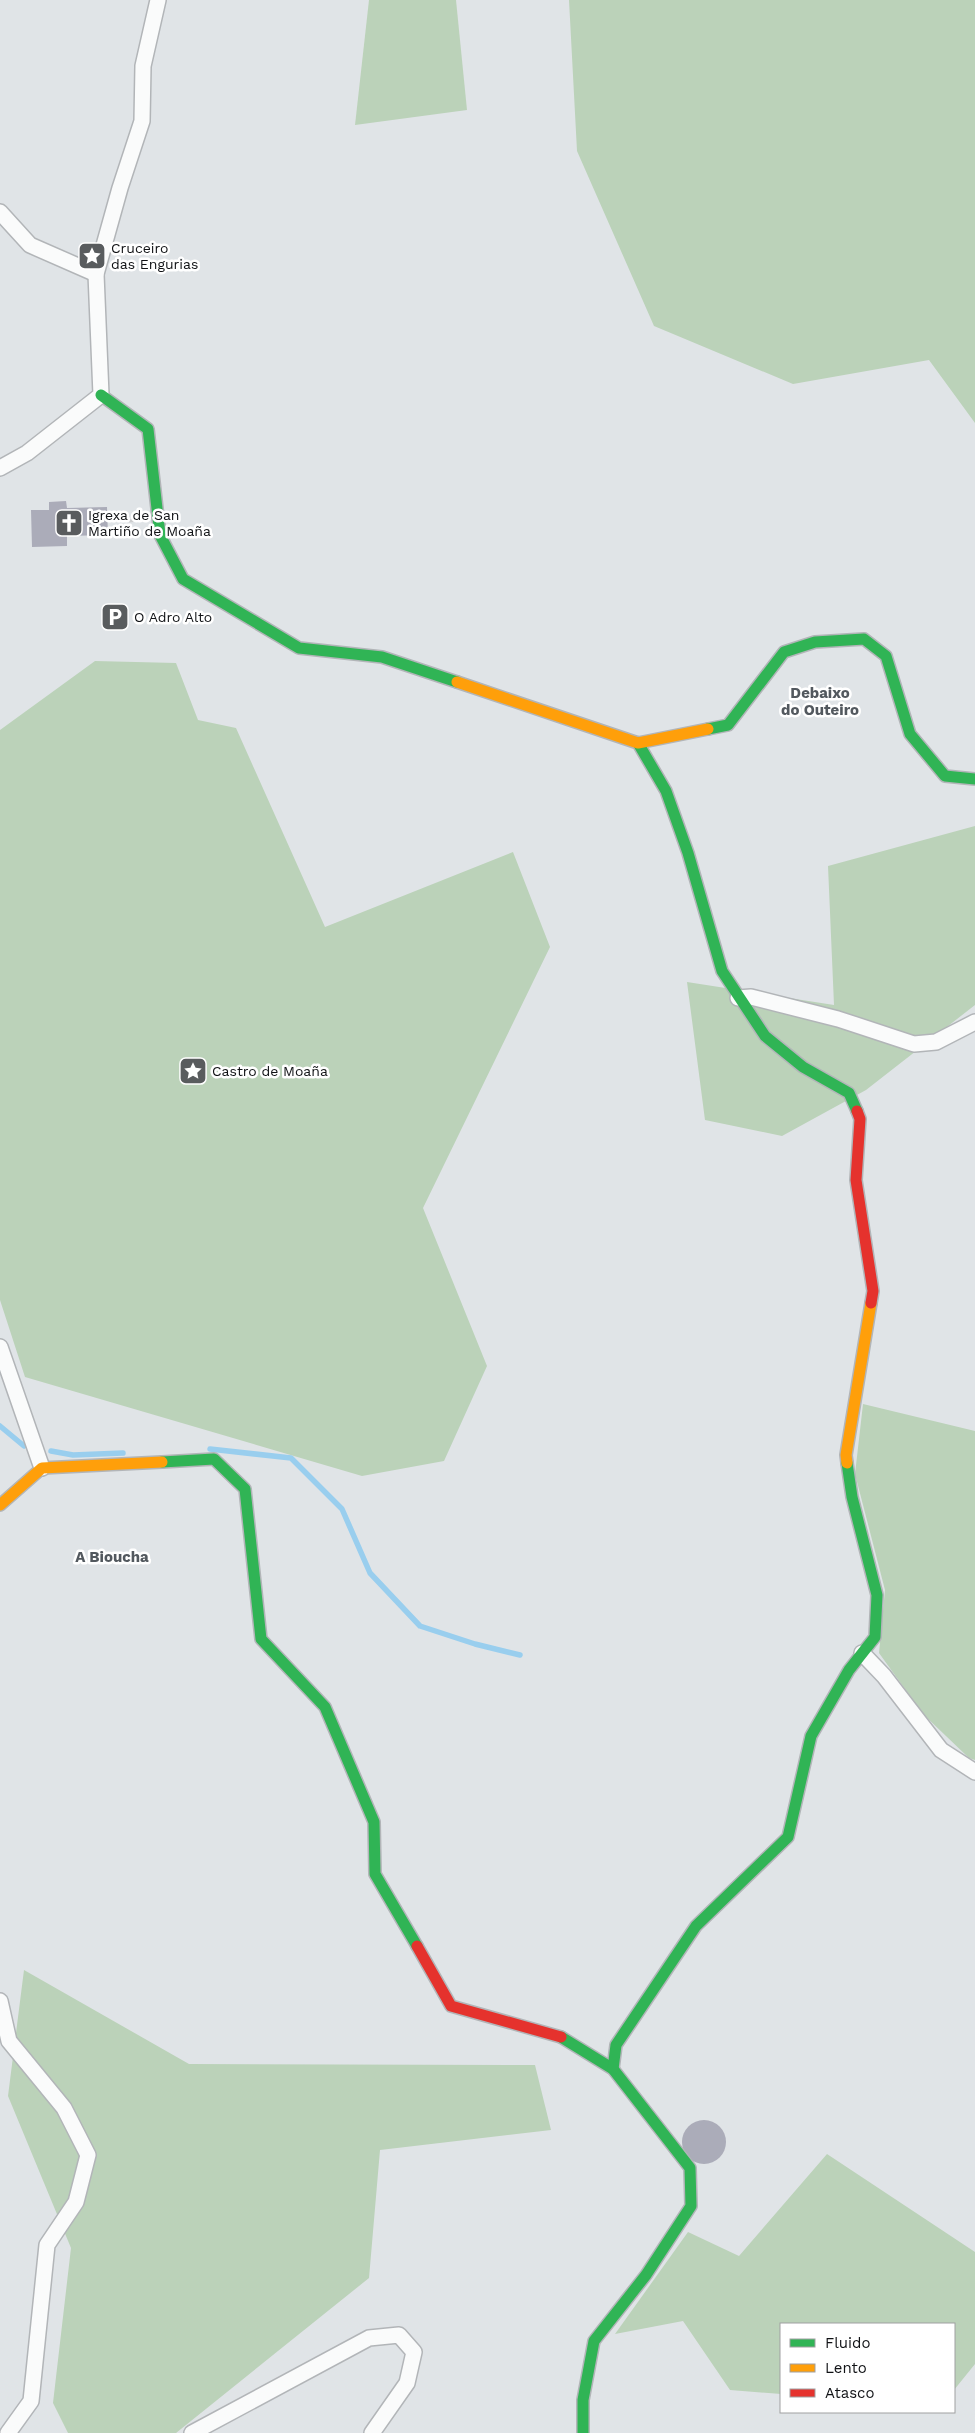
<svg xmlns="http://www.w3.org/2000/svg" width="975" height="2433" viewBox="0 0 975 2433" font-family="'Work Sans',sans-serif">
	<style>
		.green { fill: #bbd2b9 }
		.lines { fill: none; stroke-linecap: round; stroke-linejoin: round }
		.stream { stroke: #99ceee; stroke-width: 5.5 }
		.building { fill: #abacb9 }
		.street-casing { stroke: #b2b5b8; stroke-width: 18 }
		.fast-casing { stroke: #b2b5b8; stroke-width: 14 }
		.slow-casing { stroke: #b2b5b8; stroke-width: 14 }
		.jam-casing { stroke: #b2b5b8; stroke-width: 14 }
		.path { stroke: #cccdce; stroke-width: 3; stroke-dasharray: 5 2.5; stroke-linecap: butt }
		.street { stroke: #fafbfb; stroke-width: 15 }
		.fast { stroke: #30b455; stroke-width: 11 }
		.slow { stroke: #ff9f0a; stroke-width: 11 }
		.jam { stroke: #e5322d; stroke-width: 11 }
		.labels { text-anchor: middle; stroke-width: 5; stroke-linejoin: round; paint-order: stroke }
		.poi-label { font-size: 14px; fill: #101215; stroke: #fff; text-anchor: start }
		.neighbourhood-label { font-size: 15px; font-weight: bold; fill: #52585e; stroke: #fff }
	</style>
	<rect width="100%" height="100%" fill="#e0e4e7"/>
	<g class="green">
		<polygon points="369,0 456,0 467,110 355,125"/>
		<polygon points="569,0 975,0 975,423 929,360 793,384 654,326 577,151"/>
		<polygon points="95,661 176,663 198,720 236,728 325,927 513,852 550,947 423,1208 487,1366 444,1461 362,1476 25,1377 0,1300 0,730"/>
		<polygon points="975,826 975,1005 866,1090 782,1136 705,1120 687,982 834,1005 828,866"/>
		<polygon points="863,1404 975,1431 975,1760 969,1758 923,1714 879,1653 885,1590 855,1474"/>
		<polygon points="24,1970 189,2064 535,2065 551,2130 380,2150 369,2278 176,2433 68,2433 53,2403 71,2248 8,2096"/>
		<polygon points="827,2154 975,2252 975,2364 954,2390 954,2324 781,2324 781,2394 730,2390 683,2321 615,2334 688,2232 739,2256"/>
	</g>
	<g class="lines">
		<g class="stream">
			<polyline points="0,1426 24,1446"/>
			<polyline points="210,1449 291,1458 342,1509 370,1573 420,1626 475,1644 520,1655"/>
			<polyline points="51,1451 73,1455 123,1453"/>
		</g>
	</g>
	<g class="building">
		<polygon points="66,501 67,508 107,507 108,535 67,536 67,546 32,547 31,510 49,510 49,502"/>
		<circle cx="704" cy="2142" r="22"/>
	</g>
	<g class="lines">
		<defs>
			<g id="street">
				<polyline points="0,212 30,245 96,274"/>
				<polyline points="0,468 27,453 101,395 96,274 120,188 142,121 143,66 158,0"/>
				<polyline points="738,998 751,997 838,1019 914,1044 936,1042 975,1022"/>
				<polyline points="0,1347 42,1468"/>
				<polyline points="862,1653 884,1676 941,1750 975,1772"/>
				<polyline points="0,2001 9,2041 64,2108 88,2155 76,2202 47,2245 31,2401 8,2433"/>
				<polyline points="192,2433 369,2338 399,2335 414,2352 407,2383 372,2433"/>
			</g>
			<g id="fast">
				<polyline points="101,395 148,429 160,535 183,579 299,648 382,657 457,682"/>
				<polyline points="708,729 728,725 784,652 815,642 864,639 886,656 910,734 945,776 975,779"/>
				<polyline points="638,743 666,791 688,853 722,971 765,1036 803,1067 849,1093 857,1111"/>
				<polyline points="162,1462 214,1459 245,1489 261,1639 325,1707 374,1822 375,1874 417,1946"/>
				<polyline points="561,2037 613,2069 690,2168 691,2206 646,2275 594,2341 583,2400 583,2433"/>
				<polyline points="613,2069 616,2045 696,1926 788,1837 811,1736 849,1670 875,1637 877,1595 852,1497 847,1463"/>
			</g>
			<g id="slow">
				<polyline points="457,682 638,743 708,729"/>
				<polyline points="847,1463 846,1455 871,1303"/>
				<polyline points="0,1505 42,1468 162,1462"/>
			</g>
			<g id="jam">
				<polyline points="857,1111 860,1119 856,1180 873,1291 871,1303"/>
				<polyline points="417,1946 451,2006 561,2037"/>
			</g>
		</defs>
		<use href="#street" class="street-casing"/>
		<use href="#fast" class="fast-casing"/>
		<use href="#slow" class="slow-casing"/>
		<use href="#jam" class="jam-casing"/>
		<polyline class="path" points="129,521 140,520"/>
		<use href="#street" class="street"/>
		<use href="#fast" class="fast"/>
		<use href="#slow" class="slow"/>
		<use href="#jam" class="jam"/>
	</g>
	<defs>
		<symbol id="sight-square" viewBox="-11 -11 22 22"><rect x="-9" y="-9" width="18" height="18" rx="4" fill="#595c5e" stroke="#fff"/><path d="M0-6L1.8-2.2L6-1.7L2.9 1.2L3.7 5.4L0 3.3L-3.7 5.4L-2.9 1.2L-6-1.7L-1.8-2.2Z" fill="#fff"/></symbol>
		<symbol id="church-square" viewBox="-11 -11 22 22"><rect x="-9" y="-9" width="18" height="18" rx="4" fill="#595c5e" stroke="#fff"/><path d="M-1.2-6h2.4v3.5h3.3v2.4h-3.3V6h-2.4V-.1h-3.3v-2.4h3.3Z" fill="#fff"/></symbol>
		<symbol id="parking-square" viewBox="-11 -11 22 22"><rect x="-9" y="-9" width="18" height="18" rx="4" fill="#595c5e" stroke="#fff"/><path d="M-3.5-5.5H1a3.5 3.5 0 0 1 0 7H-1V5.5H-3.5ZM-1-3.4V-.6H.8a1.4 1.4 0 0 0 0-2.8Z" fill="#fff"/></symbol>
	</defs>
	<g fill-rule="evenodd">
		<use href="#sight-square" x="76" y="240" width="32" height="32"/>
		<use href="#church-square" x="53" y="507" width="32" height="32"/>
		<use href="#parking-square" x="99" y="601" width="32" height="32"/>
		<use href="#sight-square" x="177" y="1055" width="32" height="32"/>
	</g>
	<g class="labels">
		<g class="poi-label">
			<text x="111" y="253">Cruceiro<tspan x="111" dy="16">das Engurias</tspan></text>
			<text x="88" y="520">Igrexa de San<tspan x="88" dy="16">Martiño de Moaña</tspan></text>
			<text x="134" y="622">O Adro Alto</text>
			<text x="212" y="1076">Castro de Moaña</text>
		</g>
		<g class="neighbourhood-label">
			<text x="820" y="698">Debaixo<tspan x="820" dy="17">do Outeiro</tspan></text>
			<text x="112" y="1562">A Bioucha</text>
		</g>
	</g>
	<rect x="780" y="2323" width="175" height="90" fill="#ffffff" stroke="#9fa0a1"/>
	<rect x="790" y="2339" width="25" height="8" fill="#30b455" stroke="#9fa0a1"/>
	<text x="825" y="2348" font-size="15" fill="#101215">Fluido</text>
	<rect x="790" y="2364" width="25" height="8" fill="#ff9f0a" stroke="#9fa0a1"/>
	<text x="825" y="2373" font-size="15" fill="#101215">Lento</text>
	<rect x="790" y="2389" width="25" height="8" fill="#e5322d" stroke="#9fa0a1"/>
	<text x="825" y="2398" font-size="15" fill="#101215">Atasco</text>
</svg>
